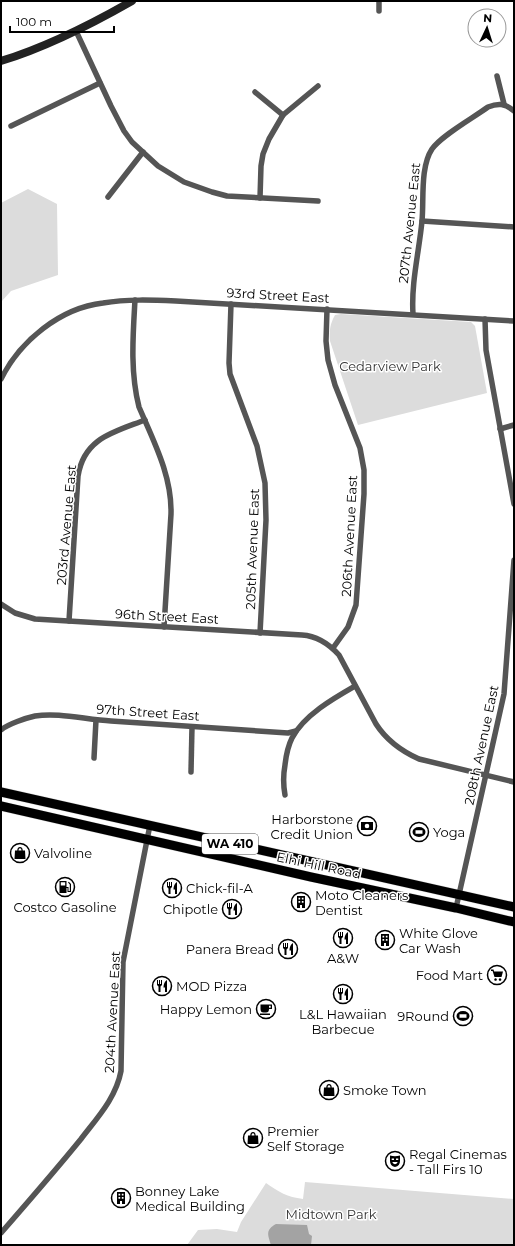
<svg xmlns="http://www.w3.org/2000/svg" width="515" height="1246" viewBox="0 0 515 1246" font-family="Montserrat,sans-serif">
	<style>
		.green { fill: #dcdcdc }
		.water { fill: #a3a3a3 }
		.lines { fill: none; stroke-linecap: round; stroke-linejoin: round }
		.primary-casing { stroke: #dbdbdb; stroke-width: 10 }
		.street { stroke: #555; stroke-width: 5.5 }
		.secondary { stroke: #222; stroke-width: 8 }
		.primary { stroke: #000; stroke-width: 9 }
		.labels { text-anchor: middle; stroke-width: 3; stroke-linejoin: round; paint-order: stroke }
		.shield { fill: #fff; stroke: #4c4c4c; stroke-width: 1 }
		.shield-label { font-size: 12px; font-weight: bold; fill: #000 }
		.street-label { font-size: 13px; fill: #000; stroke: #fff }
		.park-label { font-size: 13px; fill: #333; stroke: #fff }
		.poi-label { font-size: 13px; fill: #000; stroke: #fff; text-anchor: start }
	</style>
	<rect width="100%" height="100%" fill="#fff"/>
	<g class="green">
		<polygon points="28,189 57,204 58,275 11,291 1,302 1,203"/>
		<path d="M341,314L471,322L475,326L487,393L358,425L330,341C329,331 330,324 335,315Z"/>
		<path d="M305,1182L514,1199V1245H187L198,1230L217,1229L237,1232L241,1222L266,1183C279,1192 287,1197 303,1199Z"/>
	</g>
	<path class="water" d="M276,1224L307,1225L309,1234L312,1236L311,1245H271C268,1235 265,1230 276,1224Z"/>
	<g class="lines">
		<defs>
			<g id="primary">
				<polyline points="1,792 514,907"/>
				<polyline points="1,806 311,877 456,908 514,922"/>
			</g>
		</defs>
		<use href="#primary" class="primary-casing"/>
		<g class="street">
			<polyline points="379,11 379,1"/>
			<polyline points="76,31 111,106 124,131 132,142 158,166 184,182 212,192 227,196 318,201"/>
			<polyline points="497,76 504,104"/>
			<polyline points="255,92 283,115"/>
			<polyline points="11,126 100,83"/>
			<polyline points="108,197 143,152"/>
			<polyline points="260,198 261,166 263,154 269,139 283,115 318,86"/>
			<polyline points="422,221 514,227"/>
			<path d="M135,300C133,335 130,372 139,407C154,442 172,476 171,514L164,627"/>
			<polyline points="231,304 229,363 230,374 257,446 265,483 266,520 260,633"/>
			<polyline points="327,309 326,341 328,360 335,385 360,448 364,470 364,494 356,605 348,627 333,648"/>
			<path d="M413,314C411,283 419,252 422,221C424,200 420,167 432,149C442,135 473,118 488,107C498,103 505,103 514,111"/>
			<polyline points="485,319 486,350 514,504"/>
			<path d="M1,379C20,341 60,308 103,303C127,299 152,300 176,301L514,321"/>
			<polyline points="500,429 514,425"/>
			<path d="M1,604L15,613L35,619L302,635C318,636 329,644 339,655L376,724C387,741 401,751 419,759L514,782"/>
			<path d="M69,621L78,476C84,438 114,432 145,420"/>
			<path d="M1,730C8,724 26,718 35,716C59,712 87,720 111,721C170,725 229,729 288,733L296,731"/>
			<polyline points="94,758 96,720"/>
			<polyline points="191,772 192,727"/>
			<path d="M285,795C283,784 283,776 285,765C286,756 288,746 292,738C304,715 334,698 355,686"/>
			<polyline points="456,908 504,694 514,560"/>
			<path d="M1,1233C28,1202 55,1171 81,1139C97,1118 116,1098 121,1071L123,962L150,825"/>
		</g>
		<path class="secondary" d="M1,61C47,47 90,25 132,1"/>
		<use href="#primary" class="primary"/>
	</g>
	<defs>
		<symbol id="bank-ring" viewBox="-11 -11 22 22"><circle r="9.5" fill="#fff" stroke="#000" stroke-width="1.5"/><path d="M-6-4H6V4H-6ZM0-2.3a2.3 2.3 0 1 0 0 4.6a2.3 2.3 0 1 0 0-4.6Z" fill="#000"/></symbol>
		<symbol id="stadium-ring" viewBox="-11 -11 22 22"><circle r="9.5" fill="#fff" stroke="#000" stroke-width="1.5"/><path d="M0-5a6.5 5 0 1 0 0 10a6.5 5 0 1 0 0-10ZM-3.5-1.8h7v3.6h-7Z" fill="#000"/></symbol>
		<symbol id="shop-ring" viewBox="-11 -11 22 22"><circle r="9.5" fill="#fff" stroke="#000" stroke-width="1.5"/><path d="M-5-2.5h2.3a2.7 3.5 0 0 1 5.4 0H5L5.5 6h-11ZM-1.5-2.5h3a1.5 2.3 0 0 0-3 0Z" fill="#000"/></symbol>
		<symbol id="fuel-ring" viewBox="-11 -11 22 22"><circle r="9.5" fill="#fff" stroke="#000" stroke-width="1.5"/><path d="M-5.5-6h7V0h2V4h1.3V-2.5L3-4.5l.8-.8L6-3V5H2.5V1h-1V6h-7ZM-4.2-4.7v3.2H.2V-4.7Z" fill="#000"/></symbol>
		<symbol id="restaurant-ring" viewBox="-11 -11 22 22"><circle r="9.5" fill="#fff" stroke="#000" stroke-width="1.5"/><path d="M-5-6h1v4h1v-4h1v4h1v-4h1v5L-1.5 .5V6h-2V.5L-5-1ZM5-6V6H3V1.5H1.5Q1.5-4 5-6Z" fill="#000"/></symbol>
		<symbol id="building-ring" viewBox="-11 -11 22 22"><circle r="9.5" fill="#fff" stroke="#000" stroke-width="1.5"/><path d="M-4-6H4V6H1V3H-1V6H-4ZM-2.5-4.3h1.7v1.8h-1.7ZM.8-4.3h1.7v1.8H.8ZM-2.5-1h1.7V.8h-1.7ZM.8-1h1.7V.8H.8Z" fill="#000"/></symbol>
		<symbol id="supermarket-ring" viewBox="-11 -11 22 22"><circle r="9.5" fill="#fff" stroke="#000" stroke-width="1.5"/><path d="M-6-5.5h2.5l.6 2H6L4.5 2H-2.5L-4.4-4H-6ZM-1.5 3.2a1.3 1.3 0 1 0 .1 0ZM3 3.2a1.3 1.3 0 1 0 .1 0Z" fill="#000"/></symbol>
		<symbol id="cafe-ring" viewBox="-11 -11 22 22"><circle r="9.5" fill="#fff" stroke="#000" stroke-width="1.5"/><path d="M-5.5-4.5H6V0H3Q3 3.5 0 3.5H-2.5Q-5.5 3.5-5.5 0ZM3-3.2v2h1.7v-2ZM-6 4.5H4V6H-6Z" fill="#000"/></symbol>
		<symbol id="theatre-ring" viewBox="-11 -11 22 22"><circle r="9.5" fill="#fff" stroke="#000" stroke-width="1.5"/><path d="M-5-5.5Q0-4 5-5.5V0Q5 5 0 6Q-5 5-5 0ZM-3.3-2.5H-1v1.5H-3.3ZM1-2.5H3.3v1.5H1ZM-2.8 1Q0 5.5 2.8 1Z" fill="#000"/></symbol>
	</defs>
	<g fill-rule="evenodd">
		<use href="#bank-ring" x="356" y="815" width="22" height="22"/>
		<use href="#stadium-ring" x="408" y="821" width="22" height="22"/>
		<use href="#shop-ring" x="9" y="842" width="22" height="22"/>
		<use href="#fuel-ring" x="54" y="876" width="22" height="22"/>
		<use href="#restaurant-ring" x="161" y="877" width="22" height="22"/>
		<use href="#building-ring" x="290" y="891" width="22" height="22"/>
		<use href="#restaurant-ring" x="221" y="898" width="22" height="22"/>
		<use href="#restaurant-ring" x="332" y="927" width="22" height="22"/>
		<use href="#building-ring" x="374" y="929" width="22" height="22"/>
		<use href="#restaurant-ring" x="277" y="938" width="22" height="22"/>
		<use href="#supermarket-ring" x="486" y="964" width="22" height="22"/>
		<use href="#restaurant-ring" x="151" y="975" width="22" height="22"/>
		<use href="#restaurant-ring" x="332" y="983" width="22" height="22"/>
		<use href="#cafe-ring" x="255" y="998" width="22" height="22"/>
		<use href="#stadium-ring" x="452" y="1005" width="22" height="22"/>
		<use href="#shop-ring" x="318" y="1079" width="22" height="22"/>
		<use href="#shop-ring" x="242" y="1127" width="22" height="22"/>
		<use href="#theatre-ring" x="384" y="1150" width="22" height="22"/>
		<use href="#building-ring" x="110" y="1187" width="22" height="22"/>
	</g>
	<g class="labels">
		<rect class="shield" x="202" y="834" width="56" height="20" rx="3"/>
		<g class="shield-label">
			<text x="230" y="848">WA 410</text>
		</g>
		<g class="street-label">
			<text transform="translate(409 223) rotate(-84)" y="5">207th Avenue East</text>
			<text transform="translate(278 295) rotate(3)" y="5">93rd Street East</text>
			<text transform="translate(66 525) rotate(-85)" y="5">203rd Avenue East</text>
			<text transform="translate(349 536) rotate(-87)" y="5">206th Avenue East</text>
			<text transform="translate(252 549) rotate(-88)" y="5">205th Avenue East</text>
			<text transform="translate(167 616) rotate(3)" y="5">96th Street East</text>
			<text transform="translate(148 712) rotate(4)" y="5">97th Street East</text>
			<text transform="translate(481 745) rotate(-78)" y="5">208th Avenue East</text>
			<text transform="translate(319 865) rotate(12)" y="5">Elhi Hill Road</text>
			<text transform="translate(112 1012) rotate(-87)" y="5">204th Avenue East</text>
		</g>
		<g class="park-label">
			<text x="390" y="371">Cedarview Park</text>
			<text x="331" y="1219">Midtown Park</text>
		</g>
		<g class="poi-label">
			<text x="353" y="824" text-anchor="end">Harborstone<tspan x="353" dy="15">Credit Union</tspan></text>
			<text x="433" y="837">Yoga</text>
			<text x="34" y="858">Valvoline</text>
			<text x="186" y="893">Chick-fil-A</text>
			<text x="315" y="900">Moto Cleaners<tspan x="315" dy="15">Dentist</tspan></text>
			<text x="65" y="912" text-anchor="middle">Costco Gasoline</text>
			<text x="218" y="914" text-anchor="end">Chipotle</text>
			<text x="399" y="938">White Glove<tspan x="399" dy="15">Car Wash</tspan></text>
			<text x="274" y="954" text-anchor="end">Panera Bread</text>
			<text x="343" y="963" text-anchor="middle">A&amp;W</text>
			<text x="483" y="980" text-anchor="end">Food Mart</text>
			<text x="176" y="991">MOD Pizza</text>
			<text x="252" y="1014" text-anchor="end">Happy Lemon</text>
			<text x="343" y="1019" text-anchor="middle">L&amp;L Hawaiian<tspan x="343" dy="15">Barbecue</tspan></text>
			<text x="449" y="1021" text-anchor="end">9Round</text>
			<text x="343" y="1095">Smoke Town</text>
			<text x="267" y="1136">Premier<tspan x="267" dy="15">Self Storage</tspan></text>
			<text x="409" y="1159">Regal Cinemas<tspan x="409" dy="15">- Tall Firs 10</tspan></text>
			<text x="135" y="1196">Bonney Lake<tspan x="135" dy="15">Medical Building</tspan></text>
		</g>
	</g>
	<rect width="515" height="1246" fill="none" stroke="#000000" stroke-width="4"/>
	<g transform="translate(487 28) rotate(4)"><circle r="19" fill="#ffffff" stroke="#999999"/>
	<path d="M0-3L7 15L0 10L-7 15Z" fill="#000000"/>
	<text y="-6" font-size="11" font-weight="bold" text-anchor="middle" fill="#000000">N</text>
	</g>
	<path d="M10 26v6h104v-6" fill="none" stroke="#000000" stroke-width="2"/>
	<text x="16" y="26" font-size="12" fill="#000000" stroke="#ffffff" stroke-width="3" paint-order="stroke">100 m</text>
</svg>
